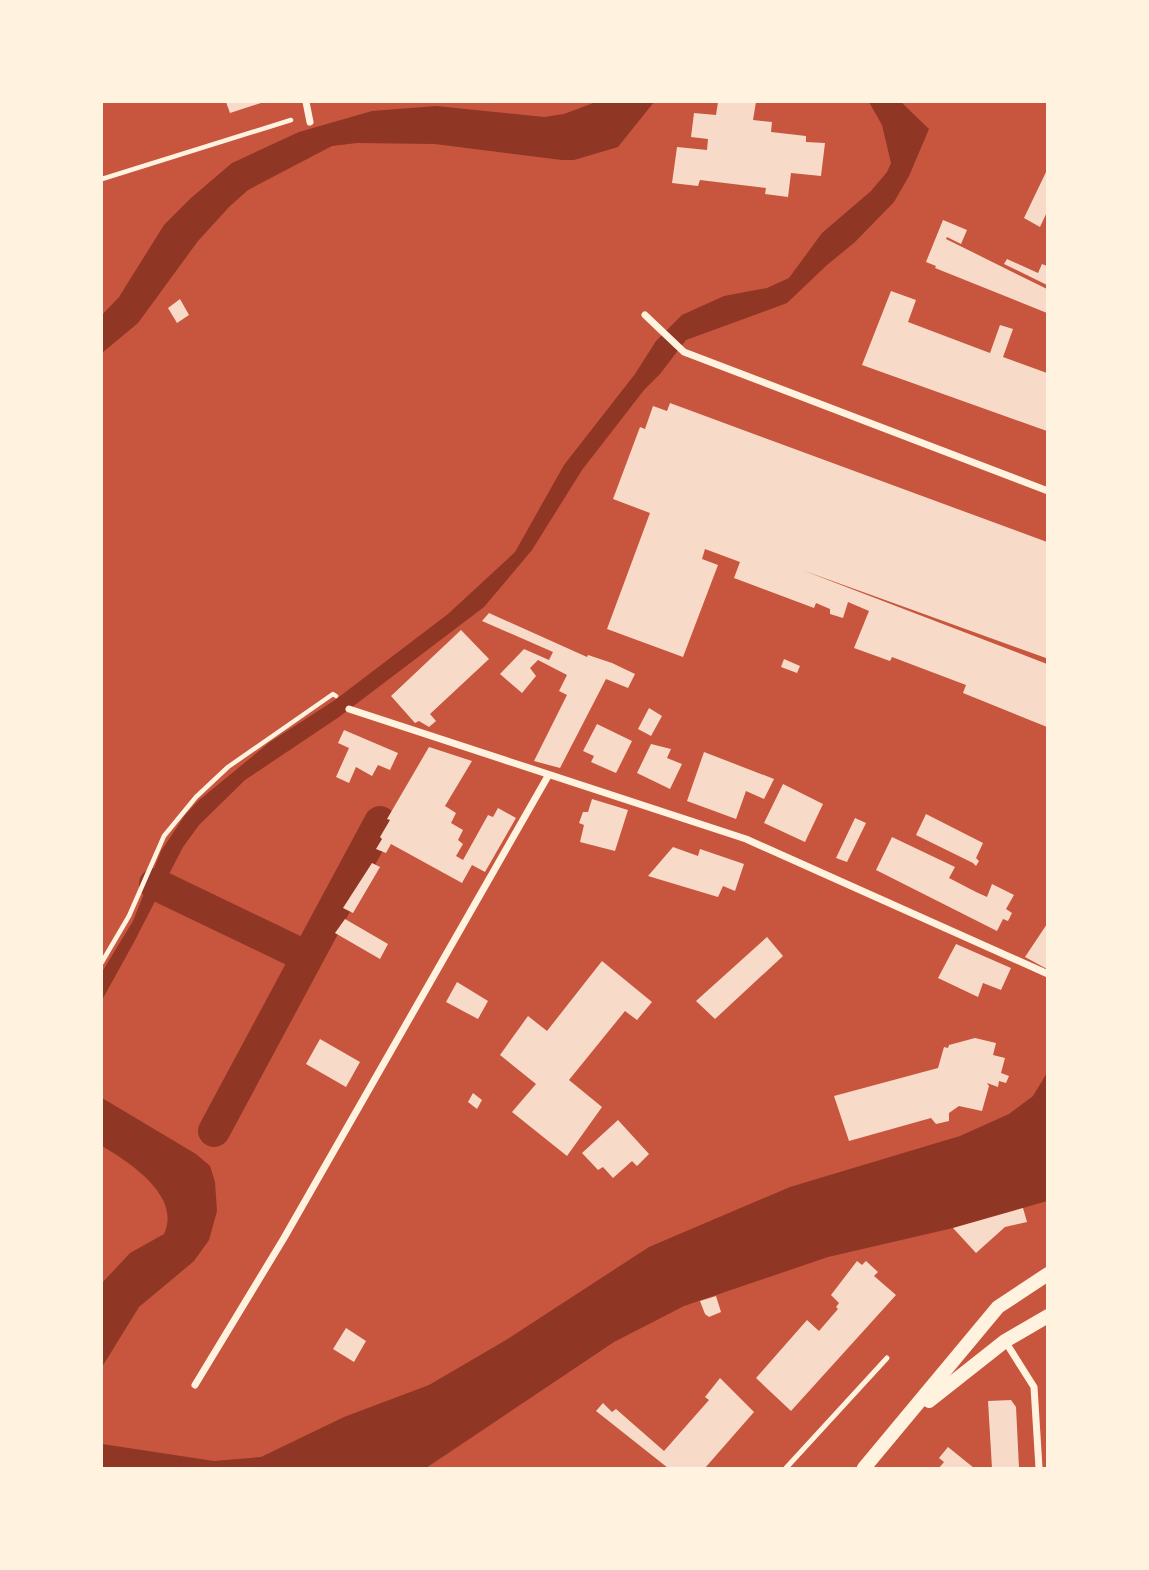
<svg xmlns="http://www.w3.org/2000/svg" width="1149" height="1570" viewBox="0 0 1149 1570" font-family="Commissioner,sans-serif">
	<style>
		.water { fill: #8f3625 }
		.lines { fill: none; stroke-linecap: round; stroke-linejoin: round }
		.canal { stroke: #8f3625; stroke-width: 32 }
		.building { fill: #f7dbc8 }
		.path { stroke: #fff3e0; stroke-width: 4.5 }
		.service { stroke: #fff3e0; stroke-width: 5 }
		.minor { stroke: #fff3e0; stroke-width: 7 }
		.secondary { stroke: #fff3e0; stroke-width: 14 }
	</style>
	<rect width="100%" height="100%" fill="#c8553d"/>
	<g class="water">
		<polygon points="596,102 654,102 618,147 574,160 562,160 435,144 357,143 332,146 248,190 229,207 198,241 138,323 102,353 102,315 119,297 164,225 191,198 232,163 299,132 372,111 436,106 544,117 564,114"/>
		<polygon points="869,102 901,102 929,129 909,176 894,202 855,242 827,265 787,303 686,340 660,374 644,390 582,470 532,550 484,607 339,717 245,780 199,825 183,847 133,944 102,1000 102,972 133,921 161,851 185,815 198,801 270,742 335,700 448,614 515,552 564,465 635,374 656,341 682,315 724,296 767,288 789,278 822,233 871,191 887,172 891,163 882,125"/>
		<polygon points="1047,1073 1047,1201 953,1228 828,1257 684,1306 614,1342 426,1468 102,1468 102,1444 214,1461 261,1457 344,1417 429,1385 506,1340 649,1247 790,1187 960,1136 1009,1114 1033,1096"/>
		<path d="M102,1098L196,1154L210,1166L215,1182L217,1211L209,1240L194,1261L139,1307L102,1367V1283L130,1253L164,1234C182,1196 129,1162 102,1146Z"/>
	</g>
	<g class="lines">
		<g class="canal">
			<polyline points="155,884 307,957"/>
			<polyline points="214,1131 380,822"/>
		</g>
	</g>
	<g class="building">
		<polygon points="226,102 264,102 230,113"/>
		<polygon points="718,102 756,102 753,120 772,122 771,132 806,136 806,142 825,143 821,176 791,173 788,197 765,194 766,188 700,180 698,186 672,183 677,147 707,150 708,139 691,137 694,113 716,115"/>
		<polygon points="1047,170 1047,212 1040,227 1024,218"/>
		<polygon points="943,220 967,230 961,244 947,237 946,239 1047,289 1047,313 935,268 936,266 926,262"/>
		<polygon points="1007,259 1038,273 1042,264 1047,266 1047,285 1004,264"/>
		<polygon points="891,291 916,300 908,322 990,353 1000,325 1013,329 1003,357 1047,373 1047,431 862,365"/>
		<polygon points="180,299 189,315 177,323 168,308"/>
		<polygon points="670,403 1047,542 1047,653 1046,658 802,570 1047,664 1047,727 963,693 966,685 892,657 890,661 854,648 869,611 848,602 843,618 830,614 830,609 816,603 814,608 734,578 740,562 705,549 702,559 718,565 683,657 607,629 650,513 613,499 640,427 645,429 653,406 667,411"/>
		<polygon points="489,613 587,657 588,655 612,663 635,674 628,688 606,679 560,768 534,761 567,695 559,691 567,675 538,660 530,668 536,676 522,693 500,674 524,649 549,660 553,652 482,621"/>
		<polygon points="461,630 489,659 430,714 436,721 429,727 419,721 415,723 391,696"/>
		<polygon points="784,659 800,666 797,673 781,667"/>
		<polygon points="649,708 662,716 651,736 638,729"/>
		<polygon points="597,724 632,741 616,773 591,762 594,756 583,751"/>
		<polygon points="344,730 398,753 390,770 378,765 372,776 356,767 349,783 336,777 349,748 338,743"/>
		<polygon points="651,744 671,749 667,758 682,764 670,789 637,773"/>
		<polygon points="429,747 472,761 445,806 456,813 451,823 463,830 458,840 463,844 456,856 463,860 488,815 493,817 498,808 516,818 485,872 472,865 462,883 391,844 386,853 376,849 382,839 380,837 390,820 387,819"/>
		<polygon points="704,752 774,779 764,799 746,791 736,819 687,801"/>
		<polygon points="783,784 823,804 805,842 764,823"/>
		<polygon points="592,799 628,810 615,851 580,842 584,825 579,823 583,812 588,812"/>
		<polygon points="926,814 983,843 976,858 979,861 976,866 973,863 916,835"/>
		<polygon points="855,818 866,823 847,862 836,858"/>
		<polygon points="892,837 955,867 949,878 976,892 987,897 992,884 1014,895 1006,909 1012,913 1008,921 1003,919 997,931 876,870"/>
		<polygon points="673,847 698,856 700,849 744,864 735,891 723,886 718,897 648,876"/>
		<polygon points="372,863 380,867 353,913 343,908"/>
		<polygon points="345,919 388,944 380,959 335,933"/>
		<polygon points="1047,924 1047,969 1025,957"/>
		<polygon points="767,937 783,956 715,1019 696,1001"/>
		<polygon points="956,944 1011,968 1001,990 983,983 978,997 938,978"/>
		<polygon points="602,961 652,1002 637,1020 625,1011 569,1080 602,1107 567,1156 512,1112 536,1084 500,1055 528,1016 547,1031"/>
		<polygon points="457,982 488,1001 478,1019 446,1002"/>
		<polygon points="975,1038 996,1043 993,1055 1005,1058 1001,1073 1009,1076 1006,1083 999,1081 998,1087 987,1083 989,1086 982,1111 959,1106 949,1113 949,1121 936,1124 931,1118 849,1141 834,1096 938,1068 944,1047 948,1048 949,1045"/>
		<polygon points="320,1039 360,1062 346,1087 306,1064"/>
		<polygon points="473,1093 482,1100 477,1109 468,1102"/>
		<polygon points="618,1120 649,1154 637,1166 632,1161 613,1178 603,1167 598,1170 582,1153"/>
		<polygon points="1023,1208 1027,1222 1005,1227 976,1253 953,1228"/>
		<polygon points="857,1261 862,1265 866,1261 878,1272 874,1276 896,1295 791,1411 756,1378 807,1320 819,1331 838,1309 836,1307 839,1303 831,1295"/>
		<polygon points="716,1296 721,1312 709,1317 705,1314 700,1301"/>
		<polygon points="346,1328 366,1341 354,1362 333,1349"/>
		<polygon points="720,1378 754,1412 705,1468 668,1468 596,1411 603,1403 612,1412 616,1409 664,1451 709,1400 705,1397"/>
		<polygon points="1011,1400 1016,1407 1019,1468 992,1468 988,1401"/>
		<polygon points="948,1447 974,1468 939,1468 944,1462 939,1458"/>
	</g>
	<g class="lines">
		<g class="path">
			<polyline points="102,179 291,120"/>
			<polyline points="102,962 129,916 164,836 196,797 228,767 333,694 336,696"/>
		</g>
		<polyline class="service" points="786,1468 887,1358"/>
		<g class="minor">
			<polyline points="306,102 310,122"/>
			<polyline points="645,315 684,352 1048,491"/>
			<polyline points="349,709 746,839 1048,974"/>
			<polyline points="1005,1341 1034,1387 1039,1468"/>
			<polyline points="195,1385 284,1238 548,776"/>
		</g>
		<g class="secondary">
			<polyline points="929,1401 1005,1341 1048,1316"/>
			<polyline points="864,1468 998,1307 1048,1274"/>
		</g>
	</g>
	<rect width="1149" height="1570" fill="none" stroke="#fff3e0" stroke-width="206"/>
</svg>
